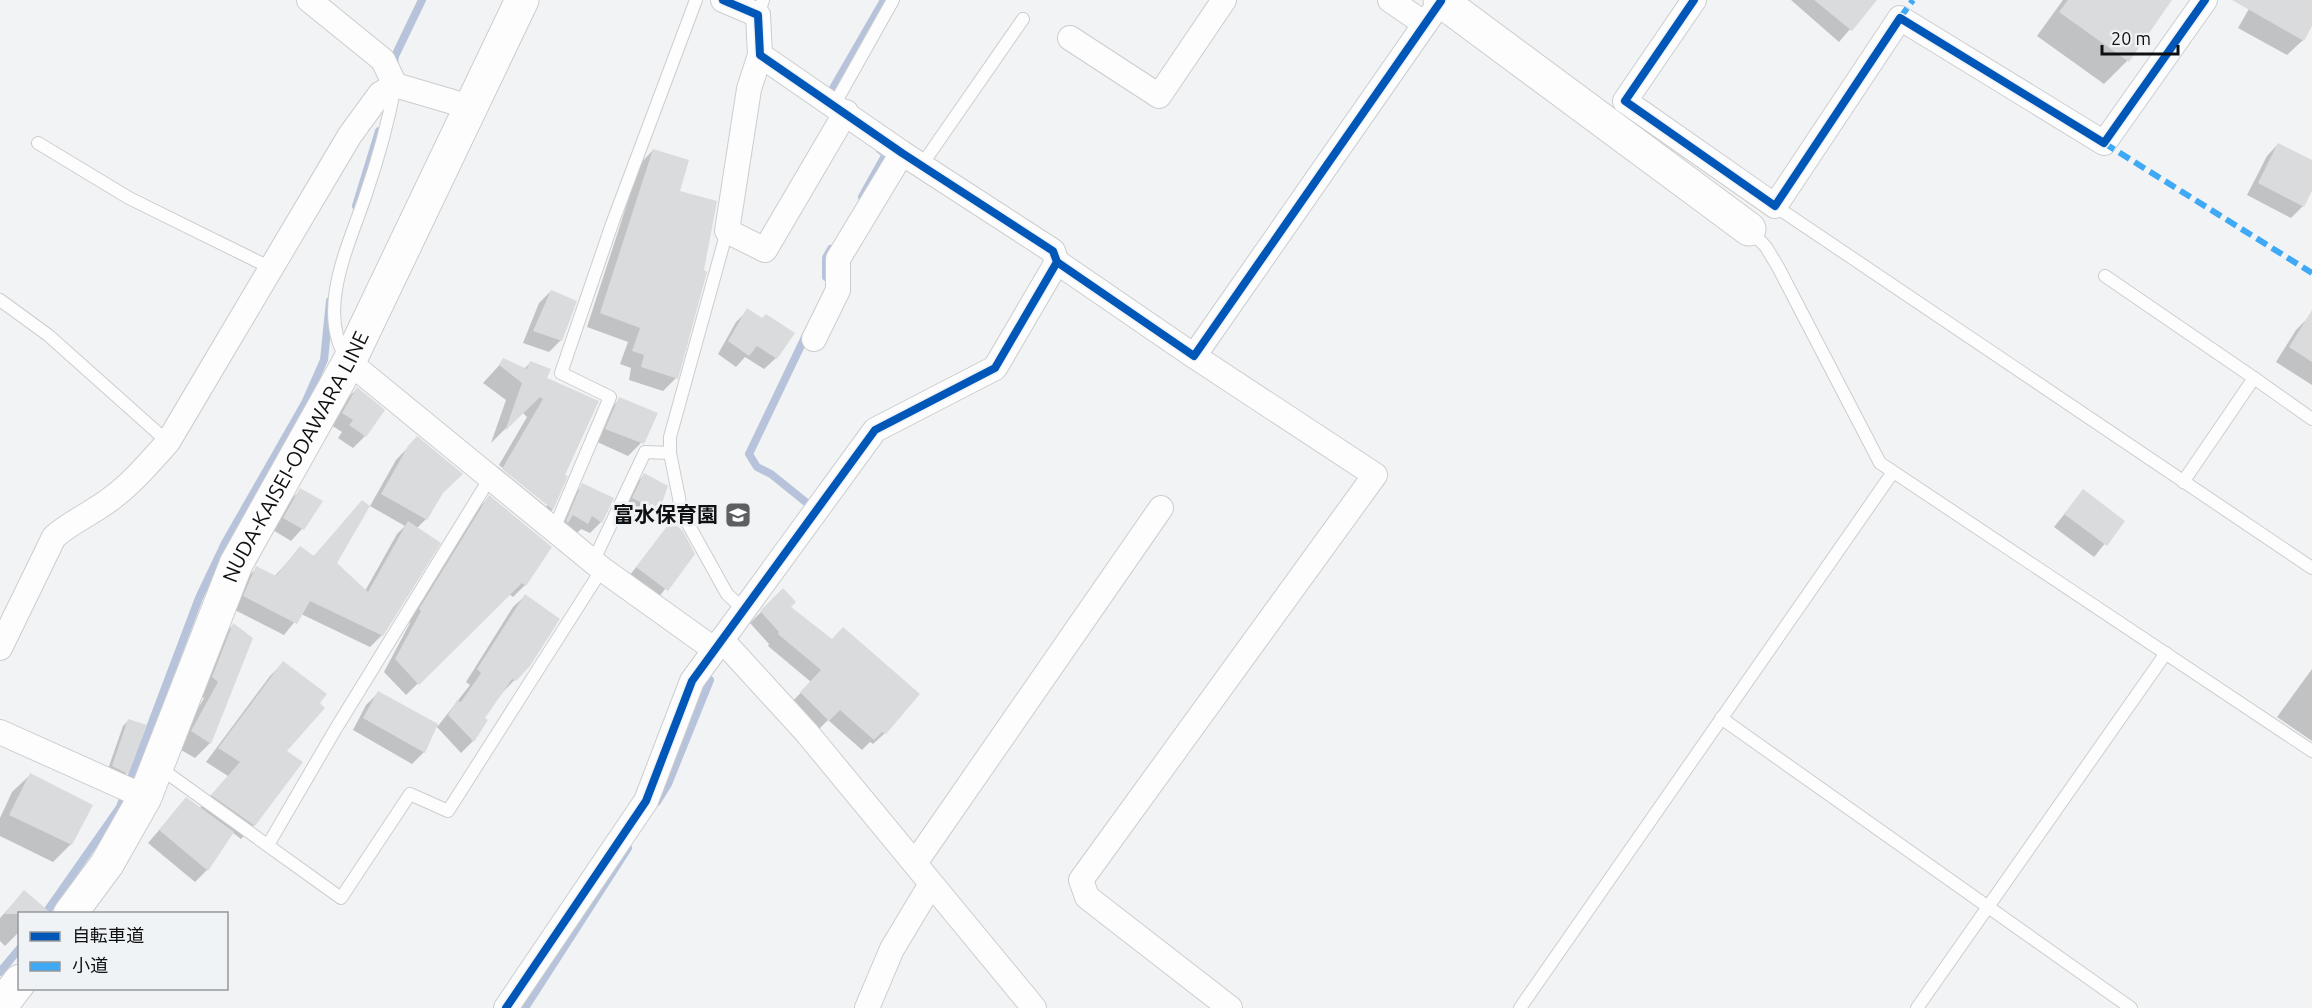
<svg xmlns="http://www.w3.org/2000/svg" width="2312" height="1008" viewBox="0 0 2312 1008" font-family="Ubuntu,'Noto Sans JP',sans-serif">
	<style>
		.shadow { fill: #0003 }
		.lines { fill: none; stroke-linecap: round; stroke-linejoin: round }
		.stream { stroke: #b7c3da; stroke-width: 8 }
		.building { fill: #dadbdc }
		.lane-casing { stroke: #cccdce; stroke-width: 14 }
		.street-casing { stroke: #cccdce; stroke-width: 26 }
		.secondary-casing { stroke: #cccdce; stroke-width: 35 }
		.lane { stroke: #fdfdfe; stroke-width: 12 }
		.street { stroke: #fdfdfe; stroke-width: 24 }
		.secondary { stroke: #fdfdfe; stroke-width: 33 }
		.quiet { stroke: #3fa9f5; stroke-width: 6; stroke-dasharray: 12 6; stroke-linecap: butt }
		.cycleway-casing { stroke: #f0f3f6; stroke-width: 11 }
		.cycleway { stroke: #0057b8; stroke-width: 8 }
		.labels { text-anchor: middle; stroke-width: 6; stroke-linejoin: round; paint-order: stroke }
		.street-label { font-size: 21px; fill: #0f1011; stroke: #f0f3f6 }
		.poi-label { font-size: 21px; font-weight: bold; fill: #0f1011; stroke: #f0f3f6; text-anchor: end }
	</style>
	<rect width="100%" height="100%" fill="#f1f3f5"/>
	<g class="shadow">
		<polygon points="1791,0 1875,0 1839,42"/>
		<polygon points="2063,0 2170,0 2127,61 2104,84 2037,36"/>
		<polygon points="2254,0 2312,0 2312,23 2303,40 2287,55 2238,28"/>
		<polygon points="2278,144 2312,162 2312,188 2303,206 2291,218 2247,195 2267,156"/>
		<polygon points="653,150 676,378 663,391 629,380 631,368 620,364 628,342 587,327 640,164"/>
		<polygon points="551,291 561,340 549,352 523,343 539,303"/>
		<polygon points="748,310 776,358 764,369 745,357 736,367 718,354 736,322"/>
		<polygon points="2310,316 2312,317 2312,385 2276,362 2296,330"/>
		<polygon points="504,360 524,369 531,362 545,379 563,475 566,477 552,510 535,526 486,487 498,467 547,507 547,503 499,465 527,417 522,412 491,443 506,400 483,383"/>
		<polygon points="357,389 365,436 353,448 338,438 342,432 331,425 345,400"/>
		<polygon points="620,399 656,414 640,444 628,456 595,441 608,411"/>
		<polygon points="417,438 442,492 426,519 417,528 382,635 370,647 301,614 284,635 233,609 245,579 257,568 274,577 300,548 313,557 362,502 335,564 365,591 397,534 405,526 370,506 396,460"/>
		<polygon points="644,475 667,488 657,510 646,522 622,510 633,487"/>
		<polygon points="583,485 601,522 590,533 581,529 575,535 562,527 571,497"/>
		<polygon points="301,490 302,529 291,541 273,530 289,501"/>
		<polygon points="2083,491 2123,521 2094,557 2054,527"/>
		<polygon points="489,497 525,585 513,597 509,594 406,695 384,672 410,623 408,621 478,509"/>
		<polygon points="671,523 693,553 655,602 626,580"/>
		<polygon points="783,590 789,607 885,733 873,744 870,742 862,750 828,720 817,731 790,704 811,682 768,646 769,644 750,623"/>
		<polygon points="525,596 529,665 503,692 483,718 486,720 473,741 461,753 436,726 424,752 412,764 353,730 366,705 378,693 438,726 470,685 466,682 513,607"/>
		<polygon points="233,625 210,743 195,758 176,747 204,698 197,693 218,641"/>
		<polygon points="283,663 254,825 241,839 232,832 207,870 195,882 148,843 186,799 200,808 228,776 206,762 270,676"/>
		<polygon points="2312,669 2312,741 2277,717"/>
		<polygon points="129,720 127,773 121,778 107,772 123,726"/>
		<polygon points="30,775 71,844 53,862 0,836 0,818 12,792"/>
		<polygon points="24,892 20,931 5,946 0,941 0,918"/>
	</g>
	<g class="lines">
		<g class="stream">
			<polyline points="394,64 395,56 422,0"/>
			<polyline points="832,90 884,0"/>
			<polyline points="862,197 886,154 880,150"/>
			<polyline points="356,206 379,131"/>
			<polyline points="826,277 826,258 831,249"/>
			<polyline points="807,333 749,454 757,467 771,474 812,507"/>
			<polyline points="657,802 668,784 710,680"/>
			<polyline points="45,914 120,807 199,598 225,543 305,403 324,360 330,301"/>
			<polyline points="0,972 20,948"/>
			<polyline points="525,1008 628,848"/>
		</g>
	</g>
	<g class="building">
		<polygon points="1814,0 1877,0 1852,31"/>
		<polygon points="2068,0 2172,0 2129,62 2059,12"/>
		<polygon points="2232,0 2312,0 2312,26 2304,41"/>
		<polygon points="2278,143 2312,160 2312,191 2304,207 2258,183"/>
		<polygon points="653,149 689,160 680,191 717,201 704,270 707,272 678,379 641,367 644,355 632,351 640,328 600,313"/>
		<polygon points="551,290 577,301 562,341 533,331"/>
		<polygon points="747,308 762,318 766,314 795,333 777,359 757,346 749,356 728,341"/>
		<polygon points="2312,310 2312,362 2289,347"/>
		<polygon points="503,358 527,369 530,361 551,369 547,378 599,401 565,475 568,476 553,510 502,469 543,399 540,397 505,431 522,383 499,365"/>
		<polygon points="357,387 385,410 366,437 349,425 353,420 342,413"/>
		<polygon points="619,397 658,413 644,444 605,429"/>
		<polygon points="417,436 463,474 443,493 427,520 381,494 408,446"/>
		<polygon points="644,473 668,486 659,511 632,498"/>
		<polygon points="582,483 614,498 602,523 592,516 588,524 573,515 568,523 566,521"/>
		<polygon points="300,488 323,501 304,530 283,518"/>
		<polygon points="2083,489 2125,521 2107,546 2064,514"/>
		<polygon points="489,495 552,547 526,586 522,583 419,685 395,659 421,611 419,609"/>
		<polygon points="362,500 370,506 337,563 368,592 408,521 441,543 383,636 310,601 297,624 243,596 256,566 276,576 300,546 314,556"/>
		<polygon points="671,521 683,531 695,554 668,591 636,567"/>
		<polygon points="783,588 796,602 791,607 832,639 843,627 920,694 886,734 882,732 874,740 840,710 829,721 800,692 821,670 778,634 779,632 760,611"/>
		<polygon points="525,594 560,619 530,666 516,681 512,679 485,718 488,720 474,742 448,715 457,700 461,702 481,673 477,669"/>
		<polygon points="233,623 253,638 211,744 191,731 218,682 212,677"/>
		<polygon points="283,661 327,694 320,703 325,708 287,751 303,762 255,826 211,795 240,762 218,748"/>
		<polygon points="378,691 438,724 425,753 363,718"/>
		<polygon points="128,719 147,725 128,774 112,766"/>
		<polygon points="30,773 93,805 72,845 9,815"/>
		<polygon points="186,797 234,832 208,871 159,830"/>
		<polygon points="24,890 51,913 52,914 4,914"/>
	</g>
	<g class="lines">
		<defs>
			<g id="lane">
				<polyline points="758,15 763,0"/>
				<polyline points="834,105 893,0"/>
				<polyline points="38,143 129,198 271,268"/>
				<polyline points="921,166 1023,19"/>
				<polyline points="1775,206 2312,568"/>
				<polyline points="1750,230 1766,247 1778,267 1880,463 2312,751"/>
				<polyline points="727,231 670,437 670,453 682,513 727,594 743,609"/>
				<polyline points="2105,276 2254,378"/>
				<polyline points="0,300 48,335 168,442"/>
				<path d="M346,358C316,308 350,243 366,194C378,159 388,123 395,86"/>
				<polyline points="2183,482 2254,378 2312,419"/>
				<polyline points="554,529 610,397 561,373 612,224 696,0"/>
				<polyline points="593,562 645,452 670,453"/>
				<polyline points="1721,718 2131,1008"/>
				<polyline points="160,768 341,898 410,794 448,811 602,569"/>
				<polyline points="268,845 335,730 490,478"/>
				<polyline points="1520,1008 1893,472"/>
				<polyline points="1917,1008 2166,653"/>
			</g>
			<g id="street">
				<polyline points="309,0 383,60 395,85 470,107"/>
				<polyline points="723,0 758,15 760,55 902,153 1053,251 1057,262 1194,356 1441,1"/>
				<polyline points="1390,0 1425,24"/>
				<polyline points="1694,0 1625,101 1775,206 1900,18 2104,143 2205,0"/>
				<polyline points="1070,38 1159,96 1224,0"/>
				<polyline points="760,55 749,89 727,231 765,250 846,112"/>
				<polyline points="814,339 838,290 838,259 902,153"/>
				<polyline points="1194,356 1375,475 1081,880 1087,897 1230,1008"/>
				<polyline points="349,362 602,569 715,650"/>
				<polyline points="722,640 807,733 1034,1008"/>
				<path d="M0,648L54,537C72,521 93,513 112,498C133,482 150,462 168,442L350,135L380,94L395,85"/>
				<polyline points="0,732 145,797"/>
				<polyline points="915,863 1161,508"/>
				<polyline points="506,1008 646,801 692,681 875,430 995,368 1057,262"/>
				<polyline points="867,1008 892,949 931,884"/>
			</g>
			<g id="secondary">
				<polyline points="1440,0 1749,229"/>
				<path id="s1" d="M70,914L107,864L145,797L236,564L349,362L522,0"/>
				<polyline points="0,1007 20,981"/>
			</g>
		</defs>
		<use href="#lane" class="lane-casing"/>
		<use href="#street" class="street-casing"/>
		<use href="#secondary" class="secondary-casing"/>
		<use href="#lane" class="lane"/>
		<use href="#street" class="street"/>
		<use href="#secondary" class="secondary"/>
		<g class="quiet">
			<polyline points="1900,18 1913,0"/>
			<polyline points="2104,143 2312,273"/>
		</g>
		<defs>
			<g id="cycleway">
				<polyline points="723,0 758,15 760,55 902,153 1053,251 1057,262 1194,356 1441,1"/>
				<polyline points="1694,0 1625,101 1775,206 1900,18 2104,143 2205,0"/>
				<polyline points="506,1008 646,801 692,681 875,430 995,368 1057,262"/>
			</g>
		</defs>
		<use href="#cycleway" class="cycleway-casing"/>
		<use href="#cycleway" class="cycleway"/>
	</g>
	<defs>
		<symbol id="school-square" viewBox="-11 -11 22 22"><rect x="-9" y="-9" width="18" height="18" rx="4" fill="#5e5f61" stroke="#f0f3f6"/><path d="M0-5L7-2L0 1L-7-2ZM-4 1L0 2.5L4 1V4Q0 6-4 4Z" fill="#fff"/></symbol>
	</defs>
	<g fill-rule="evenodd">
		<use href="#school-square" x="723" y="500" width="30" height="30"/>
	</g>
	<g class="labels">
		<g class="street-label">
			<text dy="7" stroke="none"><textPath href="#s1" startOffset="512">NUDA-KAISEI-ODAWARA LINE</textPath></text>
		</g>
		<g class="poi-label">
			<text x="718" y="522">富水保育園</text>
		</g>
	</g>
	<rect x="18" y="912" width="210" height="78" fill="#f0f3f6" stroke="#96989a" stroke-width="1.5"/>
	<rect x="30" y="932" width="30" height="9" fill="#0057b8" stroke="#96989a" stroke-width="1.5"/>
	<text x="72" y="942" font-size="18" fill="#0f1011">自転車道</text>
	<rect x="30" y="962" width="30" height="9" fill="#3fa9f5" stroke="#96989a" stroke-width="1.5"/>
	<text x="72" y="972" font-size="18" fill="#0f1011">小道</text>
	<path d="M2102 45v9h76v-9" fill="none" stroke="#0f1011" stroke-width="3"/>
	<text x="2111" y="45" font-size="18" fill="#0f1011" stroke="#f0f3f6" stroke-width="4.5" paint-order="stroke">20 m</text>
</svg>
